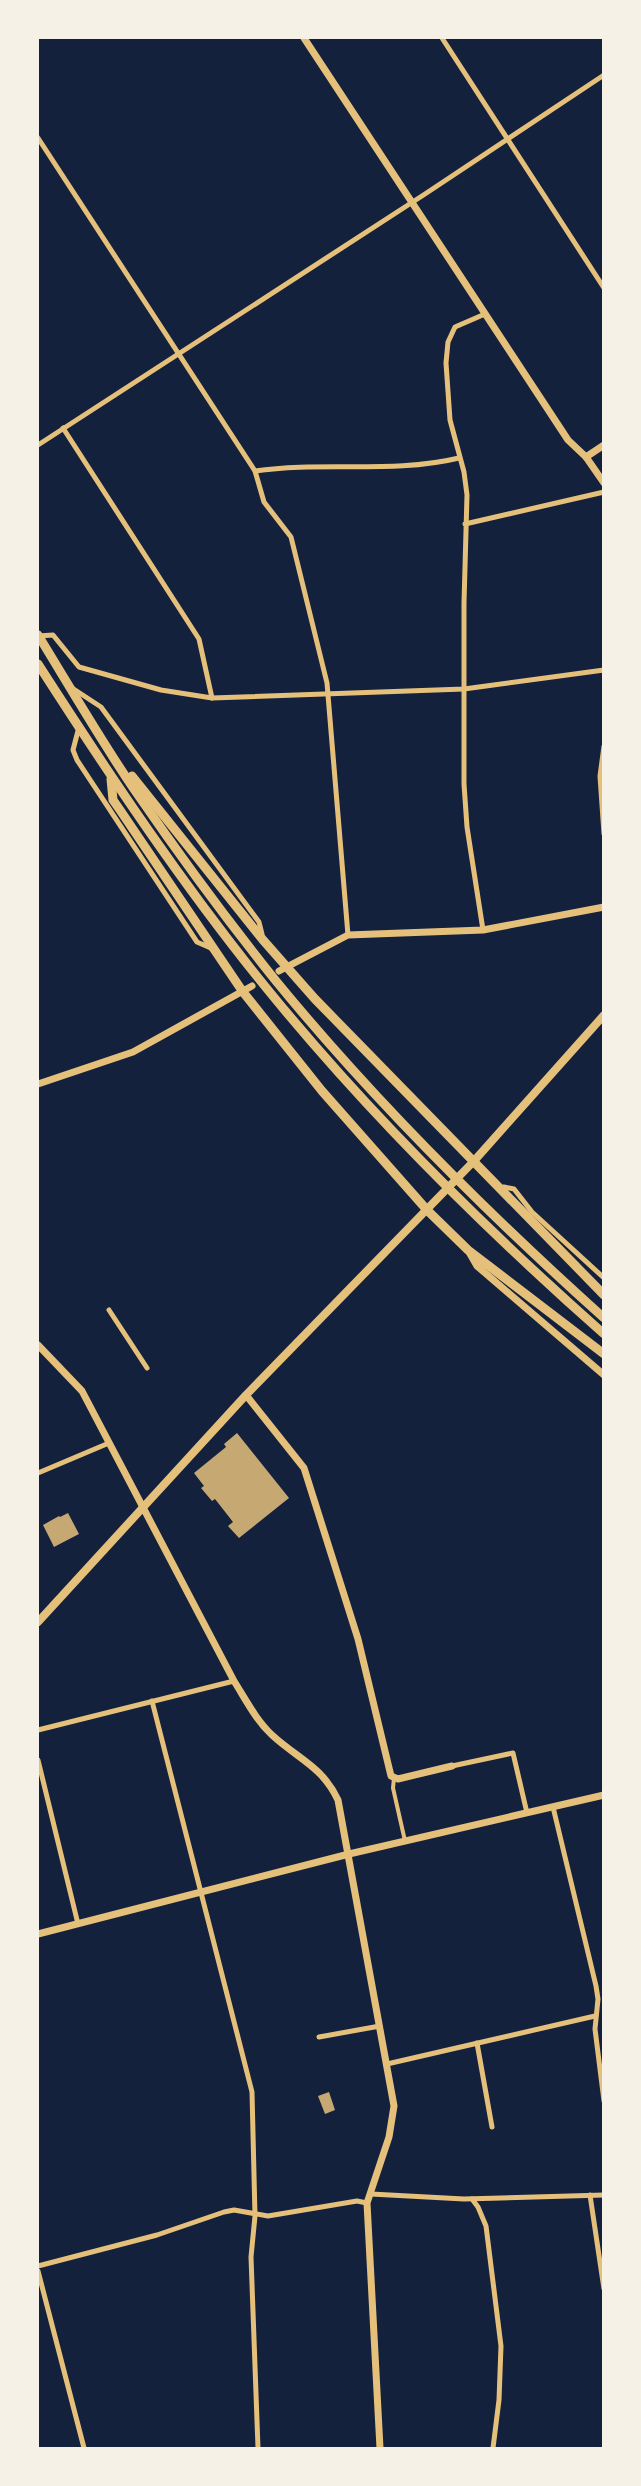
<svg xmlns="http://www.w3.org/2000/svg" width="641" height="2486" viewBox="0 0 641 2486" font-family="Figtree,sans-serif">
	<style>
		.building { fill: #c6a872 }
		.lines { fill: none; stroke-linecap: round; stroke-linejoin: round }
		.pedestrian { stroke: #e5c07b; stroke-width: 4 }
		.minor { stroke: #e5c07b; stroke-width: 5 }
		.tertiary { stroke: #e5c07b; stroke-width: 7 }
		.primary { stroke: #e5c07b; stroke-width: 8 }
		.trunk { stroke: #e5c07b; stroke-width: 9 }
	</style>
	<rect width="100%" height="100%" fill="#14213d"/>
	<g class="building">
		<polygon points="237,1433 289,1498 239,1538 228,1526 233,1522 215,1499 212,1501 201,1488 204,1486 194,1473 226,1447 224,1444"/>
		<polygon points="68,1513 79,1534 54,1547 43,1525 59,1516 60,1517"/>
		<polygon points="329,2092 335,2110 325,2114 318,2096"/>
	</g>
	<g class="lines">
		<polyline class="pedestrian" points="394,1778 393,1788 405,1841"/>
		<g class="minor">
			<polyline points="442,38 604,288"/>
			<polyline points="38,138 255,471 264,502 291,537 327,683 348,935"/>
			<polyline points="63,428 199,639 212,698"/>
			<polyline points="38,445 425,194 604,75"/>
			<path d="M255,471C322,461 393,474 459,458"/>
			<polyline points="465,524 604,492"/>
			<polyline points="38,636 53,635 79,667 161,690 212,698 464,689 604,670"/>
			<polyline points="72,688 101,707 259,922 262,934"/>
			<polyline points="79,727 73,750 77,760 197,942 213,949"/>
			<polyline points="604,746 600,776 604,834"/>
			<polyline points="483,930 467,827 464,784 464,603 467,495 464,472 450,420 446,363 448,342 455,327 485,314"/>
			<polyline points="500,1188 504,1187 514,1189 532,1212 604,1278"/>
			<polyline points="109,1310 147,1368"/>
			<polyline points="38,1473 109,1443"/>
			<polyline points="152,1701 252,2092 255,2216 251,2257 258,2448"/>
			<polyline points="38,1730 234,1681"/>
			<polyline points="38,1760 78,1924"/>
			<polyline points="452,1766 513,1753 527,1813"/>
			<polyline points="553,1807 596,1986 598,1999 595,2029 604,2101"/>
			<polyline points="319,2037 380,2026"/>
			<polyline points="477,2043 492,2127"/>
			<polyline points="387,2064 595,2016"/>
			<polyline points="371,2194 464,2199 604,2195"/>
			<polyline points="590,2195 604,2289"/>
			<polyline points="472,2199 478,2207 486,2226 501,2346 499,2400 493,2448"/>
			<polyline points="38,2266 157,2235 224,2212 234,2210 268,2216 357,2201 367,2203"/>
			<polyline points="38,2271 84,2448"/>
		</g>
		<g class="tertiary">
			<polyline points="304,38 568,440 586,457 604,483"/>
			<polyline points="586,457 604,445"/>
			<polyline points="279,971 348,935 483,930 604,907"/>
			<polyline points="38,1084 133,1052 252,986"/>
			<polyline points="469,1252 477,1266 604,1375"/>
			<path d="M38,1345L82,1391L234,1681C246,1700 256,1720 272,1735C298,1759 322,1766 338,1800L394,2106L389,2137L367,2203L380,2448"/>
			<polyline points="246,1395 304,1468 358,1639 391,1776 398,1779 452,1766"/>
			<polyline points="38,1934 349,1854 604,1795"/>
		</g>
		<polyline class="primary" points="38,1622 246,1395 474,1161 604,1015"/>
		<g class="trunk">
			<path d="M38,635C70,687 101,741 136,792C180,856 227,920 276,981C376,1103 487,1213 604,1318"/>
			<path d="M38,664C110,776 184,887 268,990C370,1115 483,1227 604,1334"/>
			<polyline points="132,776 263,940 315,999 604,1295"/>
			<polyline points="111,779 113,800 120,810 243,992 322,1091 427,1210 468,1250 604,1354"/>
		</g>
	</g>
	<rect width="641" height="2486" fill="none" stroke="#f6f1e7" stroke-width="78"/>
</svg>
